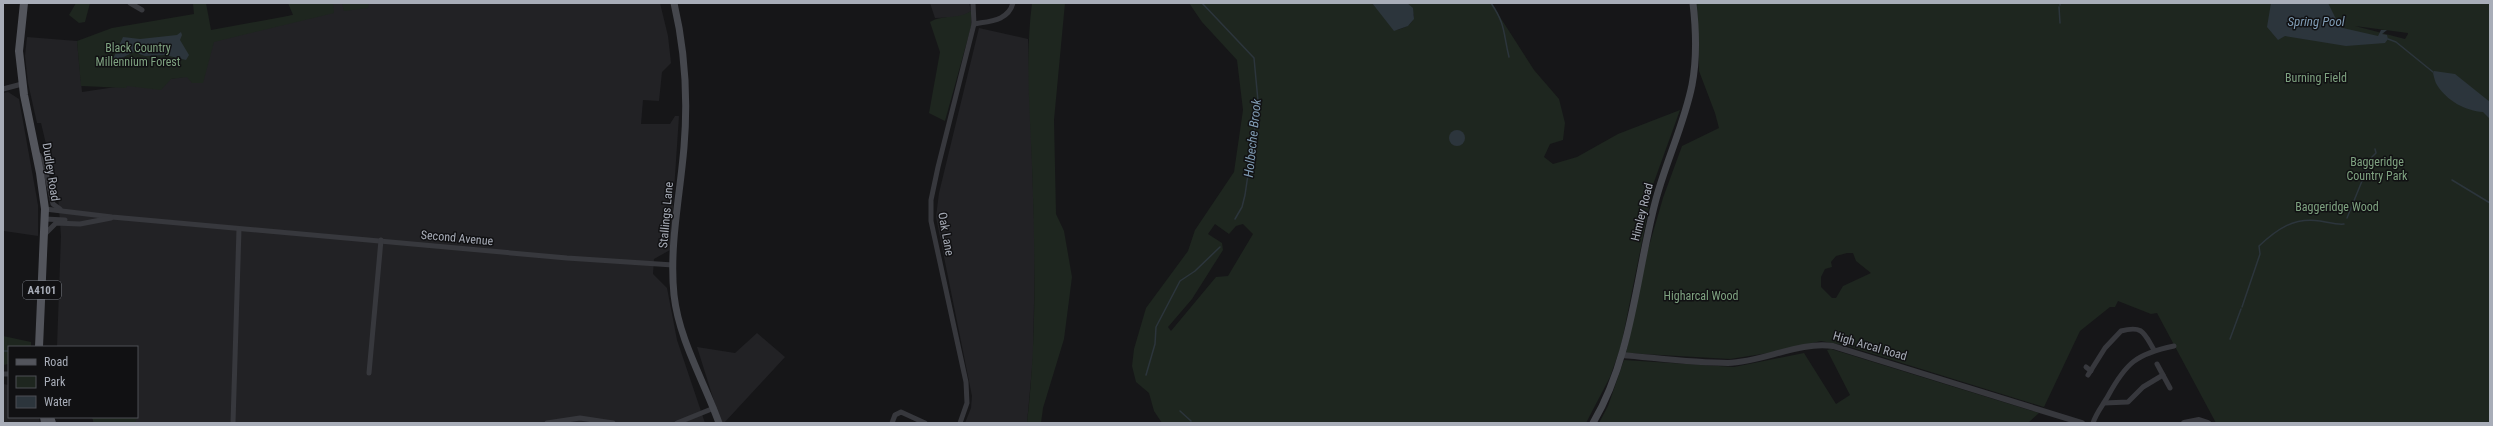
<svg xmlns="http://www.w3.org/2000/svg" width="2493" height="426" viewBox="0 0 2493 426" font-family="'Roboto Condensed',sans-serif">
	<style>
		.built { fill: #222225 }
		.green { fill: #1e261f; fill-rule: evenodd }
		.water { fill: #2c353c }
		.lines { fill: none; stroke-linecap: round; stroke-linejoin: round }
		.stream { stroke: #2c353c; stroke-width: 1.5 }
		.minor { stroke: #37383d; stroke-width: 5 }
		.tertiary { stroke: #37383d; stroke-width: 6 }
		.secondary { stroke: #45474d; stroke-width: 7 }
		.primary { stroke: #53555c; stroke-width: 8 }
		.labels { text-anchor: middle; stroke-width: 3; stroke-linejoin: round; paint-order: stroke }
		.shield { fill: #111113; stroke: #7b7e86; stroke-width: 1 }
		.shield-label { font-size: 11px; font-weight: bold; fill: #a8adb8 }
		.park-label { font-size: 12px; fill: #7fa381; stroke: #111113 }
		.street-label { font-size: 12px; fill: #a8adb8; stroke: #111113 }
		.water-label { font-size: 13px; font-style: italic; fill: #7f9bb3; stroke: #111113 }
	</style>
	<rect width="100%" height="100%" fill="#161618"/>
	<g class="built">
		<polygon points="333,3 660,3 668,36 671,63 662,72 659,101 643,100 641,124 670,124 675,116 679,116 670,250 654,259 653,274 667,288 677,340 705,423 94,423 92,417 137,417 137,347 57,347 61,236 58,195 41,123 37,123 28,83 25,56 27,37 77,41 82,92 203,74 204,41"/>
		<polygon points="930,3 969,3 971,11 962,17 935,18"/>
		<polygon points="979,28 1028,39 1035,250 1033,357 1027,423 965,423 971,408 972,396 936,217 939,193"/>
		<polygon points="8,92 19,99 38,205 38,236 4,231 3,233 3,93"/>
		<polygon points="757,333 785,357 724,423 721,423 697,347 735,353"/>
		<polygon points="3,384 9,385 9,417 39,417 40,423 3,423"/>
	</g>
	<g class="green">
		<polygon points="76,3 90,3 85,22 79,23 69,15"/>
		<polygon points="193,3 206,3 211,30 293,15 288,3 338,3 333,4 334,13 214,42 203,83 192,83 187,77 171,79 161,90 127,86 126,88 81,86 77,41 112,28 194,14"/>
		<polygon points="342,3 369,3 368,8 344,11"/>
		<path d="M1032,3H1065L1054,120L1056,214L1064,231L1072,277L1064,339L1043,408L1041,423H1027C1037,338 1035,252 1032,166C1030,112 1025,57 1032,3Z"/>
		<path d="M1189,3H1372L1397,30C1406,27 1413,25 1414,15L1407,3H1491L1534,70L1559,99L1565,123L1563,140L1550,144L1544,157L1553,164L1577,157L1618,134L1680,110L1654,182L1621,346L1610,377L1586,423H1162L1154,411L1149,393L1136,382L1132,366L1134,349L1146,308L1188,251L1195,230L1234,172L1243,110L1237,60L1202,22ZM1215,224L1229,234L1236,226L1243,224L1253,234L1228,276L1216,277L1171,331L1168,327L1192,299L1223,250L1222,243L1208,234Z"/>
		<path d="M1697,3H2490V423H2216L2157,313L2151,314L2118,301L2115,307H2110L2080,331L2044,407L1847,346L1821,341L1775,352L1730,359L1626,353L1647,253L1663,198L1682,146L1719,128L1715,113L1699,71ZM2355,26L2408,33V34L2405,39ZM1847,253H1853L1856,261L1871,273L1843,286L1836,298H1832L1821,287V277L1825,269L1832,267L1831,262L1836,256Z"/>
		<path d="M971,11V27L945,121L929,113L940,52L930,22C943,14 957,20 971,11Z"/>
		<polygon points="3,336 31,342 31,347 9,347 9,364 3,365"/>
		<polygon points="1831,349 2039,413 2028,423 1599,423 1608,406 1624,360 1734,367 1804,353 1836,404 1850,395 1827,350"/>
		<polygon points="92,417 137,417 135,423 94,423"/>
	</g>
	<g class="water">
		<polygon points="1372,3 1407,3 1413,8 1414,19 1408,26 1394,31"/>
		<polygon points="2271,3 2328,3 2339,25 2343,28 2378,36 2381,30 2387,30 2382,34 2387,35 2388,39 2385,43 2346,46 2285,36 2278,40 2267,27"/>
		<polygon points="181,32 182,35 180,40 189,55 186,60 165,55 145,56 134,52 115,61 113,59 123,37 140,39 177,35"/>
		<path d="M2434,71L2455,74L2490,102V119L2483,112C2466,111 2447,101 2437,85C2435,82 2434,77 2433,73Z"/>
		<circle cx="1457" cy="138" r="8"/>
	</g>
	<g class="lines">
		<g class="stream">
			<polyline points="1202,3 1254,58 1258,101 1254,134 1245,195 1242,207 1235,219"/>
			<path d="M1491,3C1506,25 1503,33 1509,57"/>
			<polyline points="2060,5 2060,3"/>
			<polyline points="2059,7 2060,23"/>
			<polyline points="2388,39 2396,42 2433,72"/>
			<polyline points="2365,174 2372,157 2376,153 2375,149"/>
			<polyline points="2452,180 2490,203"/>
			<polyline points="2347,218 2364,176"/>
			<path d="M2242,307L2260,254L2259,246C2277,229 2294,217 2320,221C2327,222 2338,225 2344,224"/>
			<polyline points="2230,339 2241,309"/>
			<polyline points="3,351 9,351"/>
			<polyline points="1146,375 1155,344 1156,327 1180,281 1195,271 1220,247"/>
			<polyline points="1180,411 1191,421"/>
		</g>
		<g class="minor">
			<polyline points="130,3 142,10"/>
			<path d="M974,24C990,21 1008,21 1013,3"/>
			<polyline points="3,89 22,84"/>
			<polyline points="39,155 45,168 53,204 60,209"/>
			<polyline points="45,209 112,217 567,258 673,265"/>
			<polyline points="45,219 65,220"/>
			<polyline points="45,234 56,223 80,224 111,218"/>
			<polyline points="2157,364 2170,388"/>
			<polyline points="2086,367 2091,371"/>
			<polyline points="369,373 381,240"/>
			<polyline points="3,374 9,374"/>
			<path d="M2088,375L2105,348L2121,331C2143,325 2144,333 2154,350"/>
			<polyline points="2104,403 2128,402 2143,387 2163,375"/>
			<polyline points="233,423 239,229"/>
			<polyline points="547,423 580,418 613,423"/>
			<polyline points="677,423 714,408"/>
			<polyline points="892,423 895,415 901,412 925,423"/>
			<polyline points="960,423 967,403 966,382 931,221 931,200 938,167 974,24 973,3"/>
			<path d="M2093,423C2096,413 2103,405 2108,396C2126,363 2136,354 2174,346"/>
		</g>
		<g class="tertiary">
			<path d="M1622,355C1657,358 1693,363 1728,363C1763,362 1799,341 1833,346L2082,423"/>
			<polyline points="2184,423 2199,420 2208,423"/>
		</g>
		<g class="secondary">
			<path d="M674,3C685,50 688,99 684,147C680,196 669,246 674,295C679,340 704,381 719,423"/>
			<path d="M1593,423C1632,357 1636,276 1655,203C1665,163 1684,125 1692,85C1697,59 1696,29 1693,3"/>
		</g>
		<g class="primary">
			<polyline points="24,3 19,51 24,95 40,173 45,209 39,347"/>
			<polyline points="44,417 45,423"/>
			<polyline points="50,417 52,423"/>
		</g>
	</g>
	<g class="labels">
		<rect class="shield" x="23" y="281" width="38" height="18" rx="3"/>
		<g class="shield-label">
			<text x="42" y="294">A4101</text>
		</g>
		<g class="park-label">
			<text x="138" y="52">Black Country<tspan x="138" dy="14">Millennium Forest</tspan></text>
			<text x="2316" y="82">Burning Field</text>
			<text x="2377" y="166">Baggeridge<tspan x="2377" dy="14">Country Park</tspan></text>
			<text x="2337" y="211">Baggeridge Wood</text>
			<text x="1701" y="300">Higharcal Wood</text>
		</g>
		<g class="street-label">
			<text transform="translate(51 172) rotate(81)" y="4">Dudley Road</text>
			<text transform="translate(1642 212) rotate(-76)" y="4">Himley Road</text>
			<text transform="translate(666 215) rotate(-85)" y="4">Stallings Lane</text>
			<text transform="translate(946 234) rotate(80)" y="4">Oak Lane</text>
			<text transform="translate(457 238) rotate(5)" y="4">Second Avenue</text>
			<text transform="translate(1870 346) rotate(16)" y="4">High Arcal Road</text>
		</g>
		<g class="water-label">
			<text x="2316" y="26">Spring Pool</text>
			<text transform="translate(1252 138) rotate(-84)" y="5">Holbeche Brook</text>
		</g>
	</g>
	<rect width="2493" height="426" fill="none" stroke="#a8adb8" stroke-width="8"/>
	<rect x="8" y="346" width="130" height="72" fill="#111113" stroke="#4d4f55"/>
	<rect x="16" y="359" width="20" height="6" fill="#53555c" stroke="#4d4f55"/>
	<text x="44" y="366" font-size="12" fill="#a8adb8">Road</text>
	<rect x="16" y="376" width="20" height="12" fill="#1e261f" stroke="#4d4f55"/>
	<text x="44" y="386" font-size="12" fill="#a8adb8">Park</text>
	<rect x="16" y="396" width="20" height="12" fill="#2c353c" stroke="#4d4f55"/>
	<text x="44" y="406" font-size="12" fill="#a8adb8">Water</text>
</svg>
